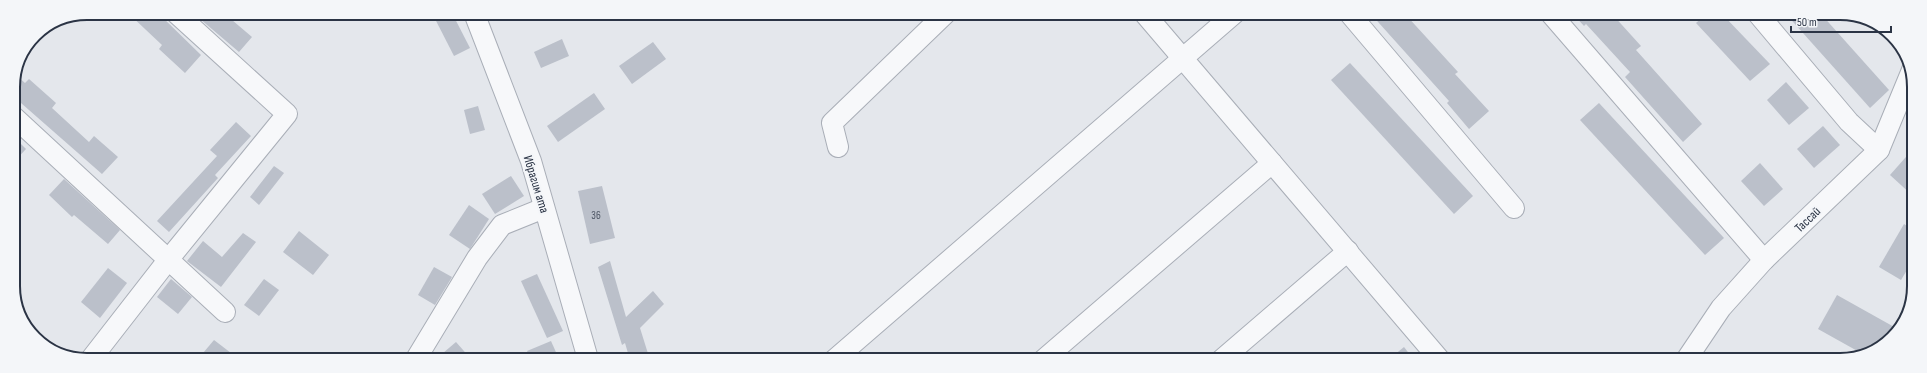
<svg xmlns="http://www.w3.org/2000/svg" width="1927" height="373" viewBox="0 0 1927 373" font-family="'Sofia Sans Condensed',sans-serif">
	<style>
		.building { fill: #bbc0ca }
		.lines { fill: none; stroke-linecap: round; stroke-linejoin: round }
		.minor-casing { stroke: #a9aeb7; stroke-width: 22 }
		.minor { stroke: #f7f8fa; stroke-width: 20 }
		.labels { text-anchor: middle; stroke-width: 4; stroke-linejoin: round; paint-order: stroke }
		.number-label { font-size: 11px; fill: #4f5766 }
		.street-label { font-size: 13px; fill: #2b3445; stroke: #f4f6f9 }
		.rim { fill: none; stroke: #2b3445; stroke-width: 2 }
	</style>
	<rect width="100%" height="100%" fill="#e4e7ec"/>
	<g class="building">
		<polygon points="128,13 158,13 201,55 185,73 159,49 162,45"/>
		<polygon points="193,13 237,13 232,20 252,37 239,52"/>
		<polygon points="432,13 452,13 470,48 454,56"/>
		<polygon points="1370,13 1405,14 1458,72 1455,74 1489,111 1469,129 1447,103 1449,101"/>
		<polygon points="1573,14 1612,14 1641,46 1636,50 1702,124 1683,142 1625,77 1630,72 1586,24 1584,26"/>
		<polygon points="1706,14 1722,14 1770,64 1750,81 1696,23"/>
		<polygon points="1786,14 1821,14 1889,90 1870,108"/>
		<polygon points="562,39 569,56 541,68 534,52"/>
		<polygon points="653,42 666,59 632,84 619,66"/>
		<polygon points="1350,63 1473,196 1454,214 1331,80"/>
		<polygon points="15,74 25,83 29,79 56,103 52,108 89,142 94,136 118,157 102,174 13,96"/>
		<polygon points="1786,82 1809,108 1789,125 1767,100"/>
		<polygon points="594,93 605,109 558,142 547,126"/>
		<polygon points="1599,103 1724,238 1705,255 1580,120"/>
		<polygon points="478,106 485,130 470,134 464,110"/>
		<polygon points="236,122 251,136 215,175 218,178 169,232 157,221 217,156 210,150"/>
		<polygon points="1823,126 1840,145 1814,168 1797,149"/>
		<polygon points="14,137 26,149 14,162"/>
		<polygon points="1913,149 1913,196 1890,175"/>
		<polygon points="1760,163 1783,189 1764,206 1741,181"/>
		<polygon points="274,166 284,173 259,205 250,197"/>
		<polygon points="511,176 524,196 495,214 482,194"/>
		<polygon points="64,179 120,230 108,244 74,215 72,217 49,195"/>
		<polygon points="602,186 615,238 590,244 578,191"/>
		<polygon points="469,205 489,219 470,249 449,235"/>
		<polygon points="1904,224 1913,230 1913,260 1901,280 1879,267"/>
		<polygon points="299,231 329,255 313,275 283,252"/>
		<polygon points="243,233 256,242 221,287 187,261 203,241 222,257"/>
		<polygon points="610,261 626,317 653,291 664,304 640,328 650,360 630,360 625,343 622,345 598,267"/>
		<polygon points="434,267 452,277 435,305 418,295"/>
		<polygon points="108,268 127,283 100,318 81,302"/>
		<polygon points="537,274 563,331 547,338 521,281"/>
		<polygon points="171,279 192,297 178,314 157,297"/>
		<polygon points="264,279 279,290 259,316 244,305"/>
		<polygon points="1837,295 1896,328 1889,342 1861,353 1818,329"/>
		<polygon points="214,340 231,353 226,359 198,359"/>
		<polygon points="551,341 559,359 531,359 527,351"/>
		<polygon points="456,342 471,359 436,359"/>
		<polygon points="1404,347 1414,360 1388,360"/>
	</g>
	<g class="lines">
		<defs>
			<g id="minor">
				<polyline points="474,13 531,161 588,359"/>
				<polyline points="1144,13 1440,360"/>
				<polyline points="1349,13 1514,208"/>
				<polyline points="1551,14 1764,260"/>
				<polyline points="1758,14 1849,122 1879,150"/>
				<polyline points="13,116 225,312"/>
				<polyline points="838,147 832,123 946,13"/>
				<polyline points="91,359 168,260 287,114 176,13"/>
				<polyline points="416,359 477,258 502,225 544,208"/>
				<polyline points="834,360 1235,13"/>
				<polyline points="1043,360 1272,163"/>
				<polyline points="1221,360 1348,251"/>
				<polyline points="1686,360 1721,308 1764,260 1879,150 1912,70"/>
			</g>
		</defs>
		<use href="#minor" class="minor-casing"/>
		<use href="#minor" class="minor"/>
	</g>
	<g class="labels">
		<g class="number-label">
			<text x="596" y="219">36</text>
		</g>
		<g class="street-label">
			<text transform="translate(537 184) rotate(73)" y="5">Ибрагим ата</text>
			<text transform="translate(1807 219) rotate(-44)" y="5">Тассай</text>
		</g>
	</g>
	<path d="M0 0H1927V373H0ZM87 20H1840A67 67 0 0 1 1907 87V286A67 67 0 0 1 1840 353H87A67 67 0 0 1 20 286V87A67 67 0 0 1 87 20Z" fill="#f4f6f9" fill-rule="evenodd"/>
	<path class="rim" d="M87 20H1840A67 67 0 0 1 1907 87V286A67 67 0 0 1 1840 353H87A67 67 0 0 1 20 286V87A67 67 0 0 1 87 20Z"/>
	<path d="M1791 26v6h100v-6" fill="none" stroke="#2b3445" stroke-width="2"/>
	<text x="1797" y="26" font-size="12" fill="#2b3445" stroke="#f4f6f9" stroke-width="3" paint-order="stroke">50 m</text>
</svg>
